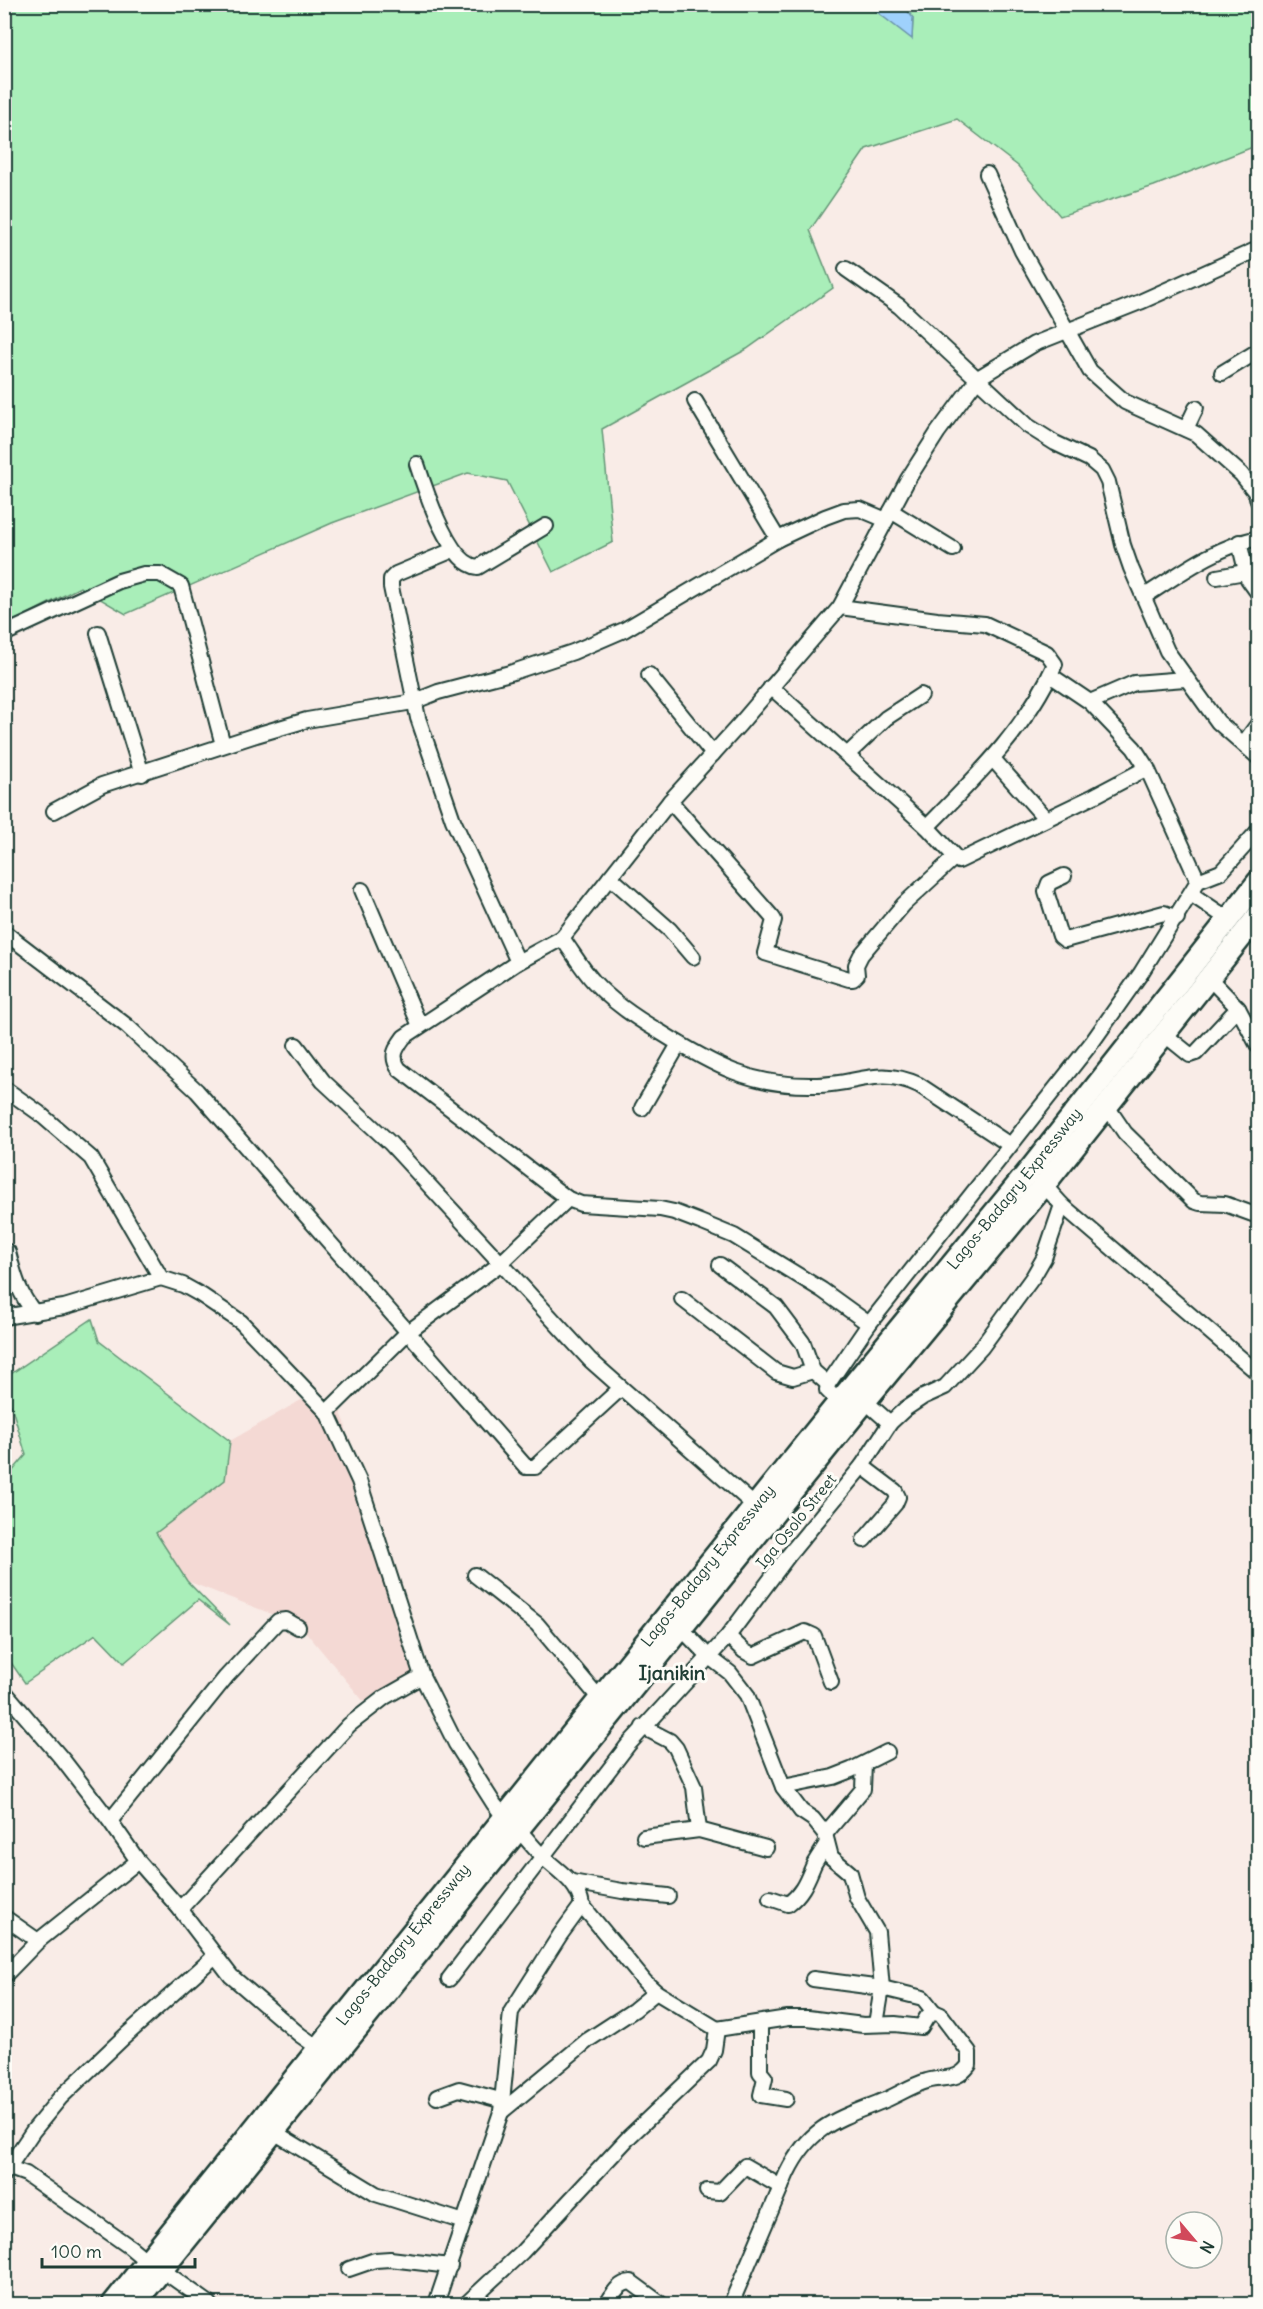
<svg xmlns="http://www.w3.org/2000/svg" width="1263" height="2309" viewBox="0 0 1263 2309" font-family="Delius,sans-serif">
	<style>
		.built { fill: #f4d9d4 }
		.green { fill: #a9eeb9; stroke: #649676; stroke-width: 1.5 }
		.water { fill: #9fd1fc; stroke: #6c96ac; stroke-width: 1.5 }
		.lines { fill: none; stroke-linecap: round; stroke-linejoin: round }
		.minor-casing { stroke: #1f3d34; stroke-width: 18 }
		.highway-casing { stroke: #1f3d34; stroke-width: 26 }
		.minor { stroke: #fdfcf7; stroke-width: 14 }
		.highway { stroke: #fdfcf7; stroke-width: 21 }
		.labels { text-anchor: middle; stroke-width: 6; stroke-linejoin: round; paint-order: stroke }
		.street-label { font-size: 16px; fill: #1f3d34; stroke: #fdfcf7 }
		.quarter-label { font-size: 20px; font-weight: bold; fill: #1f3d34; stroke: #fdfcf7 }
	</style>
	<rect width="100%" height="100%" fill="#f9ece7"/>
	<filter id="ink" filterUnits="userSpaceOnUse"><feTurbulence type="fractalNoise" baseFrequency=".0167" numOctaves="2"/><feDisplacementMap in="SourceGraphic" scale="12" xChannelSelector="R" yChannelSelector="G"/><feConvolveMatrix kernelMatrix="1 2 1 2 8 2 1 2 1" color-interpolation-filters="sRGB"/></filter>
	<g filter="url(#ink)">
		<polygon class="built" points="301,1400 338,1406 345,1422 348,1445 407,1602 413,1625 416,1651 428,1671 431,1684 456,1737 495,1785 487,1799 436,1699 418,1685 376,1707 332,1749 365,1703 300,1625 187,1581 156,1533 225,1480 230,1441"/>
		<g class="green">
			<polygon points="868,4 912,38 913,18 903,5 1258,5 1258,145 1154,186 1060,216 1018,166 957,119 866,149 810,230 833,288 747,349 602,429 613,542 553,572 507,481 468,473 332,523 126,614 80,587 5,626 5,5"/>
			<polygon points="92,1319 99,1341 230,1441 225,1480 156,1533 187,1581 230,1625 198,1600 124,1663 96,1634 25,1683 5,1654 5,1480 26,1455 11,1405 5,1407 5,1378"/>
		</g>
		<polygon class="water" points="868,5 903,5 913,18 912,39"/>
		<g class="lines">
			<defs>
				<g id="minor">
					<polyline points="987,174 1022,251 1090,371 1125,402 1196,434 1241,474 1256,493 1258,501"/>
					<polyline points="846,269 899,306 1028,426 1055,443 1089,459 1102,470 1108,482 1123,545 1131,568 1167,651 1218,722 1258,757"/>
					<polyline points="1222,373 1258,351"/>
					<polyline points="695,401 778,539"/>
					<polyline points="1186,429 1196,408"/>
					<path d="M417,464C425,489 449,565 478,567L546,526"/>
					<polyline points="891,511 953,549"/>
					<polyline points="1239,542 1248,579 1258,593"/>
					<polyline points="453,550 396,574 391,579 391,587 418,718 453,820 518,962"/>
					<polyline points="1217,577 1245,572"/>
					<path d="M1145,596C1181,573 1216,547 1258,538"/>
					<path d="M840,607L937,620L985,624L1047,653L1055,664C1026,729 976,777 927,827"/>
					<polyline points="98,633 142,774"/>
					<polyline points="4,634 119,581 144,574 160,574 181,586 223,745"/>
					<polyline points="649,675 713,754"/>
					<polyline points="1050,675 1090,702 1134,748 1147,768 1198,881"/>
					<polyline points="771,687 927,827 959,861 1094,796 1147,768"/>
					<polyline points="1090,702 1134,683 1185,679"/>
					<polyline points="1244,743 1258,724"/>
					<polyline points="847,755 886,718 921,695"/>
					<polyline points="993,759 1045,818"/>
					<polyline points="670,801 772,917 774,920 765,953 849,979 853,979 857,975 856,965 861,955 904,904 954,858"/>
					<polyline points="54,811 102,785 256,735 307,720 413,702 438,692 510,673 573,652 624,630 778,539 825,517 844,510 860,509 886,520"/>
					<polyline points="1064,876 1049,883 1046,891 1060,936 1065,940 1164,913 1177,918"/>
					<polyline points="610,877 670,930 693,957"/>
					<polyline points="362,890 420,1026"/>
					<polyline points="1191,894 1228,919"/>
					<polyline points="4,932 127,1026 197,1091 526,1467 535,1467 621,1388"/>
					<path d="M562,938C573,953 582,969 594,982C613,1003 636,1018 660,1032C713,1065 752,1087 817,1085C857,1085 877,1066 919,1085L1010,1145"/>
					<polyline points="1238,1008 1258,1046"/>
					<polyline points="1164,1034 1190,1055 1196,1053 1238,1008 1209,978"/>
					<polyline points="296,1045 323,1081 390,1143 590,1360 755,1506"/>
					<polyline points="4,1088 39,1113 91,1158 161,1278 183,1285 201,1295 241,1322 327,1412 359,1481 422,1676 456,1744 494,1804 505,1818"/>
					<polyline points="1106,1105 1125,1133 1194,1201 1200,1203 1225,1204 1258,1216"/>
					<polyline points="642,1108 679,1044"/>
					<polyline points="1044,1185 1062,1205 1258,1373"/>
					<path d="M8,1252C14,1275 19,1295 35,1313"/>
					<polyline points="720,1265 776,1307 803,1343 813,1371 828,1384"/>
					<polyline points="682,1299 776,1372 793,1377 813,1371"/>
					<polyline points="4,1317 64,1307 161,1278"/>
					<path d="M869,1324L822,1290L734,1236L700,1222L674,1212L660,1209L581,1204L568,1199L399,1069C390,1056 396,1048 404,1037L518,962L562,938L670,801L740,724L840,607L908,479L938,432L978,378L1034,344L1140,302L1258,249"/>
					<polyline points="865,1401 890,1423"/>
					<polyline points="839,1402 827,1390 828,1384 869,1324 1093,1041 1141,973 1198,881 1221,872 1258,831"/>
					<polyline points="327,1412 407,1333 500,1264 568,1199"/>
					<polyline points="862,1466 895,1491 898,1497 895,1504 864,1540"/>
					<polyline points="475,1575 537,1624 600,1699"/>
					<polyline points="682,1629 708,1656 730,1673 747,1695 783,1787 801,1811 813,1819 825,1834 831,1857 850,1873 857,1898 877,1932 882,1988 876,2024"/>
					<polyline points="728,1636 744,1651 753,1656 805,1632 814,1636 831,1682"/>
					<polyline points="4,1691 63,1760 110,1821 138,1861 180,1909 231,1976 300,2035 320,2049"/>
					<polyline points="643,1727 670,1741 676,1748 694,1787 699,1830"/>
					<polyline points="783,1787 833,1777 851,1770 887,1752"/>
					<polyline points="110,1821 226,1677 278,1621 286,1620 298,1627"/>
					<polyline points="825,1834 863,1789 864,1764"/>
					<polyline points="644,1837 699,1830 766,1848"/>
					<polyline points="572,1882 622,1891 668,1896"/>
					<path d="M770,1898L788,1904C803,1893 807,1880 814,1864C818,1857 823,1850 827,1843"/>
					<polyline points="180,1909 349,1725 385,1697 422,1676"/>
					<polyline points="4,1917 38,1941"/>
					<polyline points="4,1976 38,1941 138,1861"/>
					<polyline points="449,1979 628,1745 728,1636 788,1556 862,1466 890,1423 905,1409 923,1397 945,1387 981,1348 1033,1277 1044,1258 1062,1205"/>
					<polyline points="813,1979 882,1988 923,1998 934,2012"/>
					<polyline points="760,2023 760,2072 765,2078 761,2095 786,2099"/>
					<path d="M717,2029L788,2018H808L863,2025L895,2024L921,2027L927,2017L934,2012L941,2015L969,2052V2065C956,2083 945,2075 927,2081C913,2085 899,2094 885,2100C839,2119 811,2124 787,2173L731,2304"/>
					<polyline points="437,2097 459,2089 500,2100"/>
					<polyline points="501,2112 588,2040 634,2010 656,1992"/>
					<polyline points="274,2132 376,2194 464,2222"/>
					<polyline points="4,2166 26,2174 130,2247 148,2262"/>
					<polyline points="4,2174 33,2131 60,2098 123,2038 215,1956"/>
					<polyline points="707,2191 720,2192 745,2166 781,2187"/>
					<polyline points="349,2269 375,2260 390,2259 450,2266"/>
					<polyline points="162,2270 210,2304"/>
					<polyline points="436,2304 501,2112 511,2012 560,1935 582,1905"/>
					<path d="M466,2304L522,2252L630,2136L709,2061L714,2050L717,2029L656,1992L645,1982L582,1905C578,1881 557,1871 541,1855C533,1847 526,1838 519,1830"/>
					<path d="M607,2304C613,2294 618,2283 631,2282L661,2304"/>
				</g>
				<g id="highway">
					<path id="s1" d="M113,2304L839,1402L1033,1166L1258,882"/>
					<polyline points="134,2304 865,1401 1044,1185 1258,916"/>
				</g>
			</defs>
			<use href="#minor" class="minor-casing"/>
			<use href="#highway" class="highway-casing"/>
			<use href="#minor" class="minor"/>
			<use href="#highway" class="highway"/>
		</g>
	</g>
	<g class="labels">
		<g class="street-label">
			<text dy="6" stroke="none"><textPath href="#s1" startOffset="1434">Lagos-Badagry Expressway</textPath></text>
			<text transform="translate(796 1521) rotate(-51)" y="6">Iga Osolo Street</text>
			<text dy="6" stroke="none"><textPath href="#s1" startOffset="948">Lagos-Badagry Expressway</textPath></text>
			<text dy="6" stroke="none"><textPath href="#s1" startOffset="462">Lagos-Badagry Expressway</textPath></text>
		</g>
		<g class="quarter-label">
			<text x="672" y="1680">Ijanikin</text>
		</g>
	</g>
	<rect width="1263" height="2309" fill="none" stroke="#fdfcf7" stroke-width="24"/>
	<rect x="12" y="12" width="1239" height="2285" fill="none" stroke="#1f3d34" stroke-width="2" filter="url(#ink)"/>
	<g transform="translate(1194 2240) rotate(119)"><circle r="28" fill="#fdfcf7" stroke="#a4b0a9" stroke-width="1.5"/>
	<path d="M0-4.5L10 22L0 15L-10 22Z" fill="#d1495b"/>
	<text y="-9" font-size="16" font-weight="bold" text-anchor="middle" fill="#1f3d34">N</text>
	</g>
	<path d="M42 2258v9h153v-9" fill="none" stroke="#1f3d34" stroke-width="3"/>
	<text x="51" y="2258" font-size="18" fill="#1f3d34" stroke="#fdfcf7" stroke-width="4.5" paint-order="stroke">100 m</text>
</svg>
